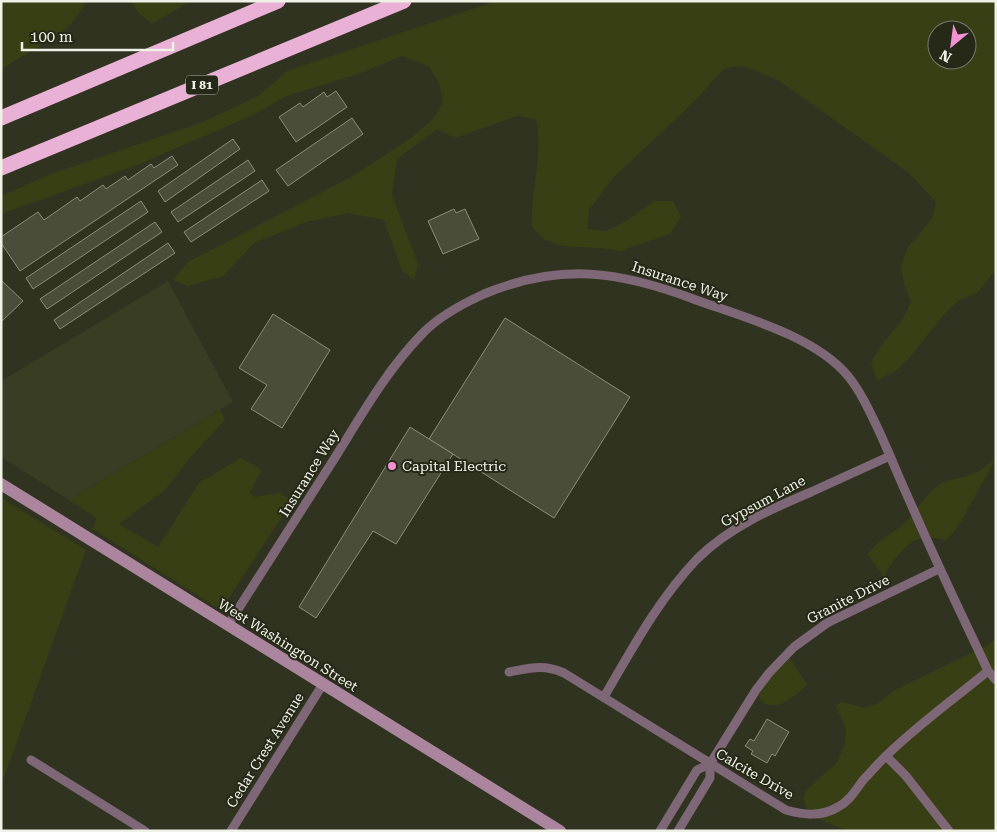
<svg xmlns="http://www.w3.org/2000/svg" width="997" height="832" viewBox="0 0 997 832" font-family="'Roboto Serif',serif">
	<style>
		.built { fill: #393d23 }
		.green { fill: #393f14; fill-rule: evenodd }
		.building { fill: #4a4d39; stroke: #8b8f7a }
		.lines { fill: none; stroke-linecap: round; stroke-linejoin: round }
		.minor { stroke: #7e6776; stroke-width: 9 }
		.secondary { stroke: #aa859d; stroke-width: 12 }
		.motorway { stroke: #eab1d6; stroke-width: 15 }
		.poi-dot { fill: #f391d5; stroke: #262917; stroke-width: 2 }
		.labels { text-anchor: middle; stroke-width: 4; stroke-linejoin: round; paint-order: stroke }
		.shield { fill: #262917; stroke: #b3b6a9; stroke-width: 1 }
		.shield-label { font-size: 12px; font-weight: bold; fill: #f0f2e7 }
		.street-label { font-size: 14px; fill: #f0f2e7; stroke: #262917 }
		.poi-label { font-size: 14px; fill: #f0f2e7; stroke: #262917; text-anchor: start }
	</style>
	<rect width="100%" height="100%" fill="#303320"/>
	<polygon class="built" points="168,281 233,402 69,500 1,457 1,381"/>
	<g class="green">
		<polygon points="1,1 87,1 72,23 58,35 1,69"/>
		<polygon points="131,1 190,1 152,24 138,12"/>
		<path d="M496,1H996V270L977,293L960,300L946,312L909,358L894,372L877,380L871,363L880,347L903,319L911,302L904,284L901,266L908,247L932,219L936,202L909,173L778,80L744,66L725,68L712,81L700,96L612,179L589,210L587,229L606,231L623,223L654,201H673L681,217L670,234L620,251L601,248L563,246L545,240L532,227C530,191 544,154 536,119L517,116L455,138L437,129L397,159L392,195L418,264L414,280L402,271L384,220L348,213L306,222L254,243L223,276L188,286L173,280L188,262L351,177L411,138L434,118L443,101L439,83L430,67L402,56L358,74L286,96L253,115L137,165L1,214V196L48,175L203,122L258,96L287,71ZM937,30H967V60H937Z"/>
		<polygon points="220,410 225,420 189,459 166,489 119,524 158,547 199,483 241,458 262,470 249,493 255,497 280,493 292,501 221,610 93,529 96,518 69,500"/>
		<path d="M991,461L994,462L957,528L947,540C940,539 931,537 923,538C904,542 892,562 884,577L868,555C877,540 890,535 903,525C916,513 924,495 939,485C949,478 961,479 972,474C980,472 986,466 991,461Z"/>
		<polygon points="1,498 86,550 1,786"/>
		<polygon points="996,639 996,831 848,831 817,818 807,809 803,799 807,789 836,764 845,744 846,729 836,706 841,702 865,708 877,704 895,690 988,645"/>
		<path d="M790,658L807,685C794,696 774,716 759,698C760,682 779,669 790,658Z"/>
	</g>
	<g class="building">
		<polygon points="336,91 347,107 296,142 279,117 300,103 303,107 324,92 327,97"/>
		<polygon points="352,118 363,134 288,186 276,170"/>
		<polygon points="233,139 240,149 165,202 158,191"/>
		<polygon points="172,156 178,165 20,271 1,243 1,237 38,212 44,220 77,197 80,201 103,185 106,189 125,176 128,180 151,164 154,168"/>
		<polygon points="248,160 255,171 178,222 171,212"/>
		<polygon points="262,180 269,191 191,242 184,232"/>
		<polygon points="141,201 148,212 33,289 26,278"/>
		<polygon points="454,209 456,213 465,209 479,239 443,254 428,221"/>
		<polygon points="155,222 162,232 47,309 40,299"/>
		<polygon points="168,243 175,253 60,329 54,320"/>
		<polygon points="1,280 23,301 1,322"/>
		<polygon points="273,314 330,350 282,428 251,409 267,385 239,368"/>
		<polygon points="505,318 630,397 554,518 429,439"/>
		<polygon points="410,427 453,454 396,544 373,531 316,618 299,607"/>
		<polygon points="767,719 789,732 775,756 772,754 767,763 751,754 753,751 745,746 750,739 754,741"/>
	</g>
	<g class="lines">
		<g class="minor">
			<path d="M228,625C264,569 300,512 336,456C362,414 387,370 422,334C439,316 462,304 484,294C561,262 620,271 696,300C743,317 815,336 848,376C861,392 870,412 879,431C890,455 900,480 911,504C935,560 962,615 988,671L996,680"/>
			<path d="M509,672C531,668 543,664 564,673L786,810C804,815 821,817 838,807C850,801 856,789 864,779C872,771 879,762 888,754C919,724 955,698 988,671"/>
			<path d="M604,697C632,649 658,600 697,559C728,528 771,509 811,492C837,480 864,468 890,456"/>
			<polyline points="886,756 906,776 949,831"/>
			<polyline points="31,760 145,831"/>
			<polyline points="231,831 323,684"/>
			<polyline points="660,831 697,770 710,764"/>
			<polyline points="678,831 710,778 710,764 756,690 769,673 794,647 827,623 939,569"/>
		</g>
		<polyline class="secondary" points="1,484 560,831"/>
		<g class="motorway">
			<polyline points="1,118 278,1"/>
			<polyline points="1,168 404,1"/>
		</g>
	</g>
	<circle class="poi-dot" cx="392" cy="466" r="5"/>
	<g class="labels">
		<rect class="shield" x="186" y="75.5" width="32" height="19" rx="4"/>
		<g class="shield-label">
			<text x="202" y="89">I 81</text>
		</g>
		<g class="street-label">
			<text transform="translate(680 281) rotate(18)" y="5">Insurance Way</text>
			<text transform="translate(309 473) rotate(-58)" y="5">Insurance Way</text>
			<text transform="translate(763 501) rotate(-28)" y="5">Gypsum Lane</text>
			<text transform="translate(848 599) rotate(-27)" y="5">Granite Drive</text>
			<text transform="translate(288 645) rotate(32)" y="5">West Washington Street</text>
			<text transform="translate(265 750) rotate(-58)" y="5">Cedar Crest Avenue</text>
			<text transform="translate(755 774) rotate(30)" y="5">Calcite Drive</text>
		</g>
		<g class="poi-label">
			<text x="402" y="471">Capital Electric</text>
		</g>
	</g>
	<rect width="997" height="832" fill="none" stroke="#f0f2e7" stroke-width="5"/>
	<g transform="translate(952 45) rotate(209)"><circle r="24" fill="#262917" stroke="#77796a"/>
	<path d="M0-4L9 19L0 12L-9 19Z" fill="#f391d5"/>
	<text y="-8" font-size="14" font-weight="bold" text-anchor="middle" fill="#f0f2e7">N</text>
	</g>
	<path d="M22 42v8h151v-8" fill="none" stroke="#f0f2e7" stroke-width="2.5"/>
	<text x="30" y="42" font-size="15" fill="#f0f2e7" stroke="#262917" stroke-width="4" paint-order="stroke">100 m</text>
</svg>
